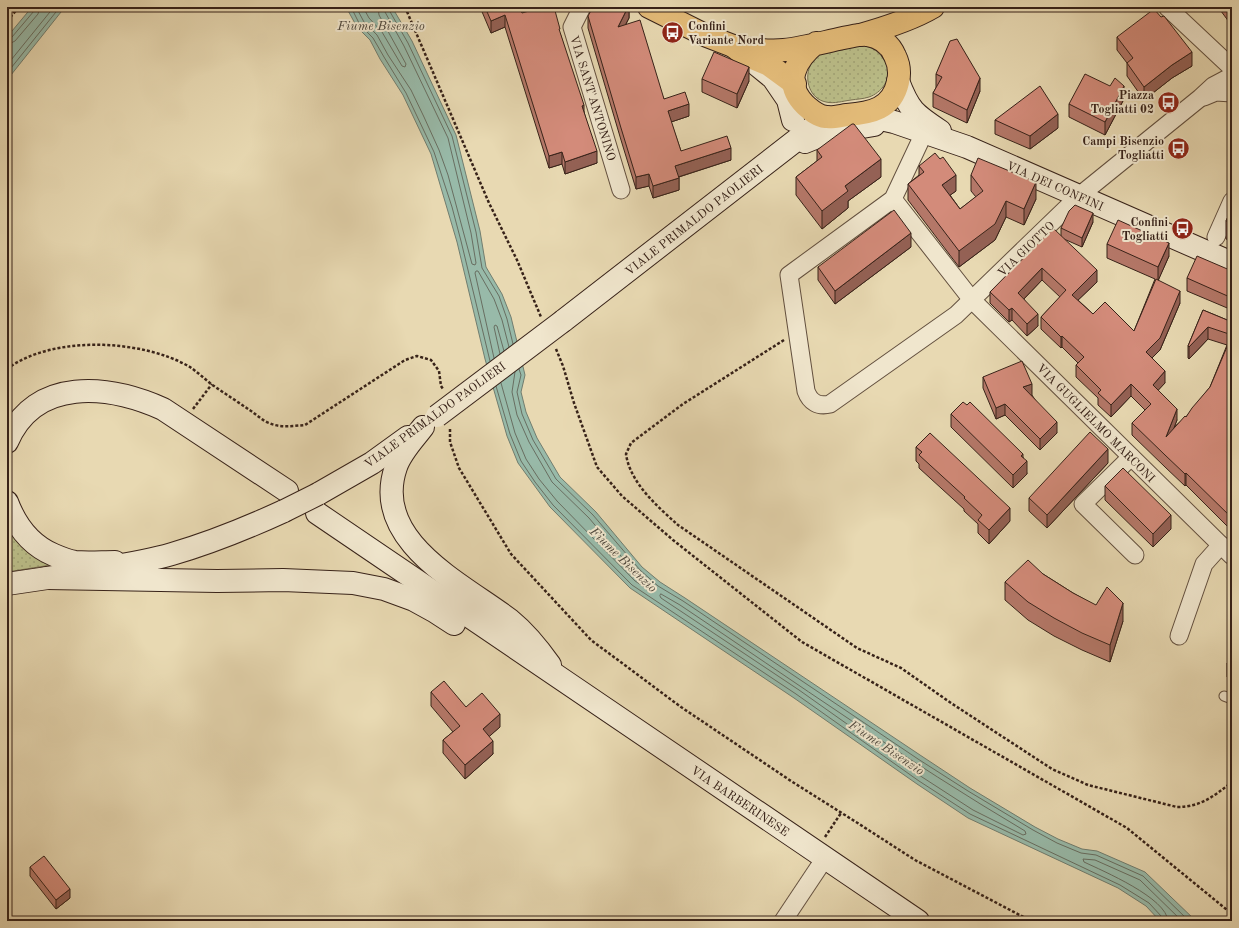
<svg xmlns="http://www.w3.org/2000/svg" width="1239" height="928" viewBox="0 0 1239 928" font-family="'Old Standard TT',serif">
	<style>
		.grass { fill: url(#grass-dots); stroke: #797051 }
		.water { fill: #98baa9; stroke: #717d6f }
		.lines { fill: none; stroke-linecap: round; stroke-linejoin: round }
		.shore { stroke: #686e61; stroke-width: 1 }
		.lane-casing { stroke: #63503f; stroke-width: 11 }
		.street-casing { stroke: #63503f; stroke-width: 19 }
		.secondary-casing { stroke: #372219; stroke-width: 24 }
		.primary-casing { stroke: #372219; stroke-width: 24 }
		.path { stroke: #372219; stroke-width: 2.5; stroke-dasharray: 3 2; stroke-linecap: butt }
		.lane { stroke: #f0e6cd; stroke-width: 9 }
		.street { stroke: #f0e6cd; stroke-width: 17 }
		.secondary { stroke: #f0e6cd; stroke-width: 22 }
		.primary { stroke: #e4bc79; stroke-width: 22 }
		.secondary-bridge-casing { stroke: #372219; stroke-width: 24; stroke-linecap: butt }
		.secondary-bridge { stroke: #f0e6cd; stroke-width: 22 }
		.wall { fill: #b57869; stroke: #372219 }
		.shaded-wall { fill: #946155; stroke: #372219 }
		.building { fill: #d38b7a; stroke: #372219 }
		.labels { text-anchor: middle; stroke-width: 4; stroke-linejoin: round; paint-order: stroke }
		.poi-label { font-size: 12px; font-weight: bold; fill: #372219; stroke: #f0e6cd; text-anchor: end }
		.street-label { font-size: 12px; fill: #372219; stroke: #f0e6cd }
		.water-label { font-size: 13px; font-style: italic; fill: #4f483d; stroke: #f0e6cd }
	</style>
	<defs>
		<pattern id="grass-dots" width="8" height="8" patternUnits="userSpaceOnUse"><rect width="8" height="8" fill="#bbbe89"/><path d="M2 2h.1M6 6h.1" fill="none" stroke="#a1a376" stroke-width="1.8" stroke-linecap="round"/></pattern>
	</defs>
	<rect width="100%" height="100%" fill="#e8d9b2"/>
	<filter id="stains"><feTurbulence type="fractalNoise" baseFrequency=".005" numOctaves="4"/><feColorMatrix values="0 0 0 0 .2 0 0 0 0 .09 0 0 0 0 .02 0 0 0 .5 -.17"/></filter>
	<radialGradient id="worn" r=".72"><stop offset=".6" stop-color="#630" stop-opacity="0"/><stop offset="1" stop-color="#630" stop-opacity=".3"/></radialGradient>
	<g class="grass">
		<path d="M864,45C876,49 882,54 887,66C892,79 881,93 869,97C863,99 857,99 851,100C843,101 834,104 826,102C810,99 804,80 810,66C812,62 814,59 816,55Z"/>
		<polygon points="7,522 51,565 7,572"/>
	</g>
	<g class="water">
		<polygon points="32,7 65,7 7,80 7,37"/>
		<polygon points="346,7 392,7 412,41 456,135 480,231 486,267 502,294 511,317 525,375 521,392 526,412 537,438 560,477 596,512 642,567 660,582 685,598 920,755 970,788 1035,827 1058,839 1082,849 1097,851 1145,872 1196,921 1160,921 1146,906 1118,888 968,818 917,784 794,698 630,588 550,507 518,463 507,436 485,359 457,242 431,154 403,95 380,59 370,40 357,27"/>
	</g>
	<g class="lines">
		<g class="shore">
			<polyline points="351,7 360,25 373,38 384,57 406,93 434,152 452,207 461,241 490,361"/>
			<polyline points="356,7 364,22 377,35 388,55 411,90 424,117 439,150 448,175 472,264 475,265 476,263 471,233 448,138 404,46 385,12 384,7"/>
			<polyline points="363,7 369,18 382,32 402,66 405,67 406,64 379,15 378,7"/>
			<polyline points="389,7 389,10 408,43 452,136 476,232 482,268 499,296 507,319 513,344"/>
			<polyline points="7,39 12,37 34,11 35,7"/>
			<polyline points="7,44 11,43 15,41 38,14 40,7"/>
			<polyline points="7,65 54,7"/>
			<polyline points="7,73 60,7"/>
			<polyline points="500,354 494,327 495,325 497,326 504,351"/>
			<polyline points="494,358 475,273 476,271 478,271 494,299 502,320 509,347"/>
			<polyline points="519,369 521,375 517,392 522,414 533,440 556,479 593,515 640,570 658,586 683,601 918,759 968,791 1033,830 1057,843 1081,853 1096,855 1143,876 1189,921"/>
			<polyline points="501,383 515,433 526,459 539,479 557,501 635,581 649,590 651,590 652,587 636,574 589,518 552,482 529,442 517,415 512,392 515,372"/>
			<polyline points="496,386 510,434 521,461 535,482 553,505 632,585 796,694 919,781 970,814 1120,885 1149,903 1162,917 1163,921"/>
			<path d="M661,594L680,605C795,682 907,761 1025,831L1026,834L1023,835L973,810L922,777L799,690L661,598L660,596Z"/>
			<path d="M1168,921C1167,898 1103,871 1084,862L1083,859L1095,860L1140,880L1182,921"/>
		</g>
		<defs>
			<polyline id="lane" points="1224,696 1232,699"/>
			<g id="street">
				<polyline points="582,7 572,27 621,190"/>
				<polyline points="1167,7 1232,68"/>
				<polyline points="1204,97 1216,92 1232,93"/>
				<path d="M924,133L893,199L789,275L806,391C810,402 818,407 830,404L956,315L1079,196L1200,98L1213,86L1230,77"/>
				<polyline points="893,199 972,300 1232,556"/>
				<polyline points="1216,237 1232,201"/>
				<polyline points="1131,457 1083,504 1135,555"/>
				<polyline points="1179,636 1204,564 1221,545"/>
				<polyline points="783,921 825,858"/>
			</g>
			<g id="secondary">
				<polyline points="757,65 773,78 788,100 793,120"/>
				<path d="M898,81C909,110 914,114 940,131"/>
				<polyline points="858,114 894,122 967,147 1232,263"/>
				<polyline points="805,142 827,133 874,125"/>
				<polyline points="563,321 826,117"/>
				<path d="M423,427C414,439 401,452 396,467C370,541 463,584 510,620C526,633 538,648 550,665"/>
				<path d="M7,442C35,376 109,385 163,409L287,491"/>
				<polyline points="318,494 372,463 408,437"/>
				<path d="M7,502C16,526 30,545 54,555C61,558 68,561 75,562C88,563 102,562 115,562"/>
				<polyline points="317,513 918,921"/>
				<path d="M99,569C123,565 148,561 172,554C210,543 247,528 284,511"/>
				<polyline points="47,578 217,581 283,580 353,583 384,589 414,600 434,611 454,624"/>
				<polyline points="7,584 61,576"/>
			</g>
			<g id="primary">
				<polyline points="649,7 707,36 733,46 743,54 769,65 795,84"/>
				<path d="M860,35C885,28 911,20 933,7"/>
				<path d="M733,46C749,49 767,52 784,50C804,48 824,42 843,38C851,37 859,34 867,35C880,37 890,44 895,56C899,64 900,73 898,82C892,109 871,113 847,115C840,116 832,118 826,117C817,116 811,110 805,105C783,83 795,60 816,43"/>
			</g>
		</defs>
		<use href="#lane" class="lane-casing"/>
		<use href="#street" class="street-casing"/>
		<use href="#secondary" class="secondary-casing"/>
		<use href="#primary" class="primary-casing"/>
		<g class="path">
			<polyline points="405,7 489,203 517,260 541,317"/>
			<polyline points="7,21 19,7"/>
			<path d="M784,340L683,404L631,443L626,454C630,483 658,507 678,525L857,648L901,668L951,703L1052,769L1088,785L1177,807C1201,807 1214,796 1232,782"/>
			<polyline points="556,349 563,366 574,403 597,467 622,496 673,540 802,642 1127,828 1232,914"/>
			<path d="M7,369C52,335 142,339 190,367C197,372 204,378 211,384C224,393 238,402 251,411C257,415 263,421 269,423C280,428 293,426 305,425L405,360L417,356L431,360L439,371L441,386L443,389"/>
			<polyline points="193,409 212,384"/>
			<polyline points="450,429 450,442 459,468 511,554 591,640 681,707 791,781 856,822 915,860 1031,921"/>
			<polyline points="825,837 841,813"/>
		</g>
		<use href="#lane" class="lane"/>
		<use href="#street" class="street"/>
		<use href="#secondary" class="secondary"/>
		<use href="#primary" class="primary"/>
		<defs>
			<g id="secondary-bridge">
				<polyline points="437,416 563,321"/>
				<polyline points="284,511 318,494"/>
			</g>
		</defs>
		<use href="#secondary-bridge" class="secondary-bridge-casing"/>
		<use href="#secondary-bridge" class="secondary-bridge"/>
	</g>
	<g class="wall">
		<polygon points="480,7 519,7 522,13 560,33 584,112 597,163 565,174 562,164 549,168 505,27 491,33"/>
		<polygon points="558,7 567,7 565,11"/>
		<polygon points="629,7 629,18 626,24 664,99 689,116 671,122 681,151 731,160 679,177 679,190 653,198 649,186 636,189 621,140 588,28 588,16"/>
		<polygon points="1218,7 1232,7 1232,26"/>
		<polygon points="1117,37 1192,66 1172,78 1144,100 1127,76 1127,63 1117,50"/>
		<polygon points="936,74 980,91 967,123 933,107 933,93 936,88"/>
		<polygon points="702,79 749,81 737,108 702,92"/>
		<polygon points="1124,99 1105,135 1069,117 1069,104"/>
		<polygon points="995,120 1058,128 1030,149 995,134"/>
		<polygon points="817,150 881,177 848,201 848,208 822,229 796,195 796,177 817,161"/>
		<polygon points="919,166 956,191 950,195 960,209 976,197 971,191 971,175 1036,199 1024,225 1006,217 995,240 959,267 908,200 908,184 919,175"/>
		<polygon points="1232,208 1232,241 1226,239 1226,221"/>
		<polygon points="1093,222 1082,247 1064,239 1097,282 1078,300 1093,314 1134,331 1155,279 1107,258 1107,244 1169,256 1158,280 1180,303 1160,350 1152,358 1165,383 1158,390 1177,420 1174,427 1186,417 1210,387 1227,345 1208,339 1189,359 1188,358 1188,346 1203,310 1232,322 1232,535 1230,533 1230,529 1186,485 1185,486 1165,467 1132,435 1132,423 1145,410 1131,396 1111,417 1098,405 1098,398 1076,377 1076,365 1078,363 1062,347 1061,348 1041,329 1041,317 1060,297 1042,280 1024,299 1038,326 1027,336 1012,320 1009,322 990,303 990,292 1061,236 1061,228"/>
		<polygon points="911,247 835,304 818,280 818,267"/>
		<polygon points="1232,271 1232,310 1187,291 1187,278"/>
		<polygon points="983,377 1032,395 1057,433 1040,450 1005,415 996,419 983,388"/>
		<polygon points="951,414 1023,457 1027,474 1013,488 951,427"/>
		<polygon points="916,447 1010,521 989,544 978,533 978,524 964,511 964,509 919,468 919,464 916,461"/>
		<polygon points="1108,463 1047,528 1029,511 1029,498"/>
		<polygon points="1105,486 1171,529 1153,547 1105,500"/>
		<polygon points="1043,574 1073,593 1123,621 1110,662 1082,650 1054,636 1028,620 1005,600 1005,582"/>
		<polygon points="1232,650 1232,678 1227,677 1227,664"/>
		<polygon points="431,692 466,707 500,727 489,736 493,754 465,779 443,753 443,740 453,732 431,706"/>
		<polygon points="30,867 70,898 56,909 30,876"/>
	</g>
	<g class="shaded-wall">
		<polygon points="628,7 629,7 629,18 618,39 618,27"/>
		<polygon points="505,15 505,27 491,33 491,21"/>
		<polygon points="1192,52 1192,66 1172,78 1144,100 1144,87 1172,65"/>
		<polygon points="749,67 749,81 737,108 737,94"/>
		<polygon points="980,78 980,91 967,123 967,110"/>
		<polygon points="1124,86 1124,99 1105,135 1105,122"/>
		<polygon points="689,104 689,116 668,123 668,111"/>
		<polygon points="584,105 584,117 582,106"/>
		<polygon points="1058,114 1058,128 1030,149 1030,136"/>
		<polygon points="731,148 731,160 675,178 675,166"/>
		<polygon points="597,151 597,163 565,174 565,162"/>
		<polygon points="562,152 562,164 549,168 549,156"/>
		<polygon points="881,159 881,177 848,201 848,208 822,229 822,211 845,186"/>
		<polygon points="649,174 649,186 636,189 636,177"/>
		<polygon points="956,175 956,191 942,201 942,185"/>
		<polygon points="679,178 679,190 653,198 653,186"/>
		<polygon points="1036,182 1036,199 1024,225 1024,209"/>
		<polygon points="1006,201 1006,217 995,240 959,267 959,251"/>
		<polygon points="1093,213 1093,222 1082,247 1082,238"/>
		<polygon points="911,233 911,247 835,304 835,291"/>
		<polygon points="1169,243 1169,256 1158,281 1158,267"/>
		<polygon points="1042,268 1042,280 1018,305 1018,293"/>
		<polygon points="1097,270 1097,282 1072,306 1072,295"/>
		<polygon points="1180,291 1180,303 1160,350 1146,364 1146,352"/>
		<polygon points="1012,308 1012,320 1009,322 1009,310"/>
		<polygon points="1038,314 1038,326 1027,336 1027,324"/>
		<polygon points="1208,327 1208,339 1189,359 1189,347"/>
		<polygon points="1062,336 1062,347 1061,348 1061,337"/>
		<polygon points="1165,371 1165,383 1153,396 1153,385"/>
		<polygon points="1032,384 1032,395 1023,399 1023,387"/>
		<polygon points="1131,384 1131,396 1111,417 1111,405"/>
		<polygon points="1005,404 1005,415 996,419 996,408"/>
		<polygon points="1177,409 1177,420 1166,449 1166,437"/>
		<polygon points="1057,422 1057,433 1040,450 1040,439"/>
		<polygon points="1108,449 1108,463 1047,528 1047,515"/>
		<polygon points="1023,454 1023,465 1027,461 1027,474 1013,488 1013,475 1021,456"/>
		<polygon points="1186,473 1186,485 1185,486 1185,474"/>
		<polygon points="1010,508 1010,521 989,544 989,530"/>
		<polygon points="1171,515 1171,529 1153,547 1153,534"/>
		<polygon points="1123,603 1123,621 1110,662 1110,645"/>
		<polygon points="500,714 500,727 483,742 483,729"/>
		<polygon points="493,741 493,754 465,779 465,765"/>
		<polygon points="70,889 70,898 56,909 56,900"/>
	</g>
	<g class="building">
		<polygon points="485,7 519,7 522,13 543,7 554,7 560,29 559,29 584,105 582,106 597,151 565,162 562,152 549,156 505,15 491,21"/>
		<polygon points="593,7 628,7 618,27 640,20 664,99 685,92 689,104 668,111 681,151 727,136 731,148 675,166 679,178 653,186 649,174 636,177 621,128 588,16"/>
		<polygon points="1228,7 1232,7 1232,13"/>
		<polygon points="1154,9 1161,17 1164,16 1192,52 1172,65 1144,87 1127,63 1133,58 1117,37"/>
		<polygon points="957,39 980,78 967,110 933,93 942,77 936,74 950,41"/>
		<polygon points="714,52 749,67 737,94 702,79"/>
		<polygon points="1085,74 1110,86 1115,78 1124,86 1105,122 1069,104"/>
		<polygon points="1040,86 1058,114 1030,136 995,120"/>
		<polygon points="852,124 854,124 881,159 845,186 848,191 822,211 796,177 822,157 817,150"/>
		<polygon points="935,153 940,159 943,157 956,175 942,185 960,209 983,191 971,175 978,158 1036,182 1024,209 1006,201 995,224 959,251 908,184 924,172 919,166"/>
		<polygon points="1075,205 1093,213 1082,238 1061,228 1069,211"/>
		<polygon points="1232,208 1232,224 1226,221"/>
		<polygon points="894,210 911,233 835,291 818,267"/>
		<polygon points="1118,220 1169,243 1158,267 1107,244"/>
		<polygon points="1053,228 1097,270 1072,295 1093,314 1105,302 1134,331 1156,279 1180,291 1160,338 1146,352 1165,371 1153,385 1177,409 1166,437 1185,416 1186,417 1192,408 1210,387 1232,335 1208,327 1189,347 1188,346 1203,310 1232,322 1232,412 1231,415 1232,416 1232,518 1186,473 1185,474 1165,455 1132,423 1151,404 1131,384 1111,405 1098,393 1101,390 1076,365 1084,357 1062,336 1061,337 1041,317 1066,290 1042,268 1018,293 1038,314 1027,324 1012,308 1009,310 990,292"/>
		<polygon points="1197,256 1232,271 1232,298 1187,278"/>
		<polygon points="1022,361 1032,384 1023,387 1057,422 1040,439 1005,404 996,408 983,377"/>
		<polygon points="963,402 967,405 970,402 1023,454 1021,456 1027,461 1013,475 951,414"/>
		<polygon points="1090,432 1108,449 1047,515 1029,498"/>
		<polygon points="930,433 1010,508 989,530 978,520 982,515 964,498 965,497 919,455 922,452 916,447"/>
		<polygon points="1123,468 1171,515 1153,534 1105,486"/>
		<polygon points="1028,560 1043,574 1073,593 1096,605 1107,587 1123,603 1110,645 1082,633 1054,618 1028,602 1005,582"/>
		<polygon points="1232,650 1232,665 1227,664"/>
		<polygon points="444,681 466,707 482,693 500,714 483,729 493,741 465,765 443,740 460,726 431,692"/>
		<polygon points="44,856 70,889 56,900 30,867"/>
	</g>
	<defs>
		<symbol id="bus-disc" viewBox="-11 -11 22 22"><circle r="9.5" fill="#8f2418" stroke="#f0e6cd"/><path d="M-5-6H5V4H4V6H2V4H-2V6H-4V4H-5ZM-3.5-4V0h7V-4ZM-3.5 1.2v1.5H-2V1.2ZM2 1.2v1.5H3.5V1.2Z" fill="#fff"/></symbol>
	</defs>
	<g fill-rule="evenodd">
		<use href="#bus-disc" x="660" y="20" width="25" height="25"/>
		<use href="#bus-disc" x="1156" y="90" width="25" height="25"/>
		<use href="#bus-disc" x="1166" y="136" width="25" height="25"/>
		<use href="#bus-disc" x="1170" y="216" width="25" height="25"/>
	</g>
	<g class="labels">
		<g class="poi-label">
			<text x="688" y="30" text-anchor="start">Confini<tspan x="688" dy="14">Variante Nord</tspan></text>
			<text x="1154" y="99">Piazza<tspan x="1154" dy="14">Togliatti 02</tspan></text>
			<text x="1164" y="145">Campi Bisenzio<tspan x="1164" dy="14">Togliatti</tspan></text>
			<text x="1168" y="226">Confini<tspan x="1168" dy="14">Togliatti</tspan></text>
		</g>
		<g class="street-label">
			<text transform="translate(593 98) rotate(73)" y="4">VIA SANT'ANTONINO</text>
			<text transform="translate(1055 186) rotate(24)" y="4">VIA DEI CONFINI</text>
			<text transform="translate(694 220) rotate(-38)" y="4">VIALE PRIMALDO PAOLIERI</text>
			<text transform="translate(1026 249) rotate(-44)" y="4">VIA GIOTTO</text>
			<text transform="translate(435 415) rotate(-36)" y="4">VIALE PRIMALDO PAOLIERI</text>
			<text transform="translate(1096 423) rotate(45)" y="4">VIA GUGLIELMO MARCONI</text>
			<text transform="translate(740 801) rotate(34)" y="4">VIA BARBERINESE</text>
		</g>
		<g class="water-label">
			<text x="381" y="30">Fiume Bisenzio</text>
			<text transform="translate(624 559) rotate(44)" y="5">Fiume Bisenzio</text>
			<text transform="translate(887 747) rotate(34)" y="5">Fiume Bisenzio</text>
		</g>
	</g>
	<rect width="1239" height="928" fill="none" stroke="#e8d9b2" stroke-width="24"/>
	<rect x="8" y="8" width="1223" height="912" fill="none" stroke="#372219" stroke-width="2"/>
	<rect x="12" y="12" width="1215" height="904" fill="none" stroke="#372219"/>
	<rect width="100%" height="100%" filter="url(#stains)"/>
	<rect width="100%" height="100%" fill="url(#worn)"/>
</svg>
